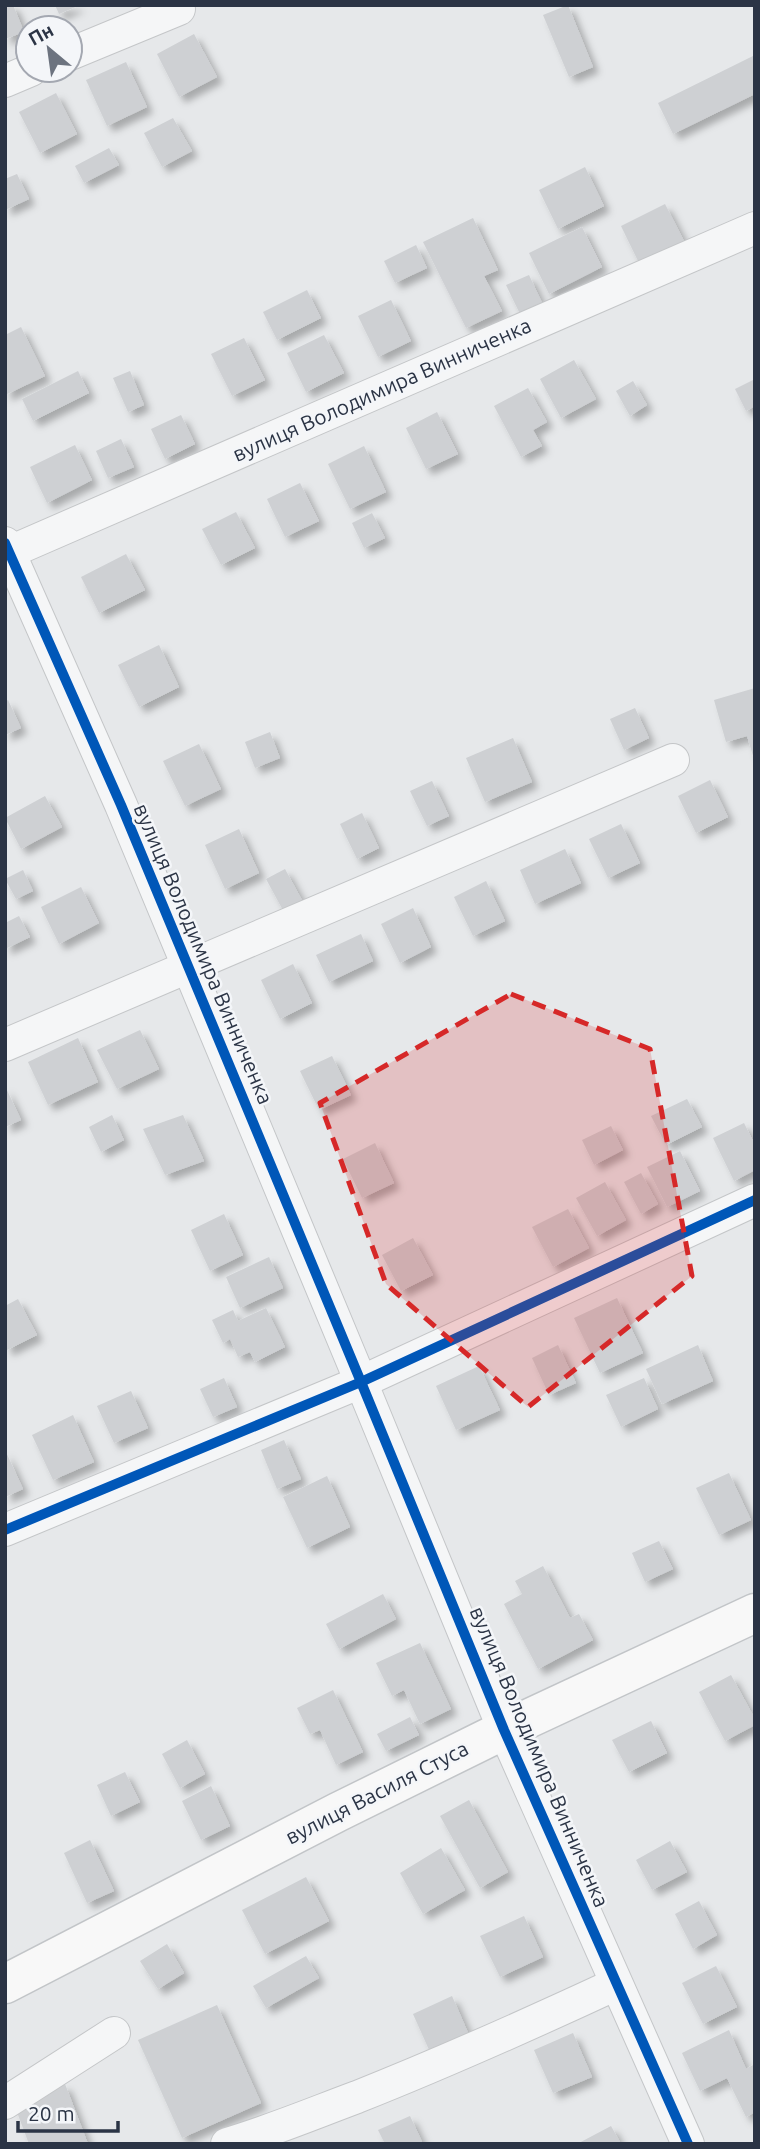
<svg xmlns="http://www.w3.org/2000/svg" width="760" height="2149" viewBox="0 0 760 2149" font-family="Ubuntu,sans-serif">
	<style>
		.building { fill: #ced0d3; filter: url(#shadow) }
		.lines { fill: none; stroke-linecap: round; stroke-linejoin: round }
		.minor-casing { stroke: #c4c6c8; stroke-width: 34 }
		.major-casing { stroke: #c2c5c8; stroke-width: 41 }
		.minor { stroke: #f5f6f7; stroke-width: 32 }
		.major { stroke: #f8f8f8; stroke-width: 38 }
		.cycleway-casing { stroke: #f4f6f9; stroke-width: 15 }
		.cycleway { stroke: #0057b8; stroke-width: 10 }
		.marked { fill: #d62828; fill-opacity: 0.2; stroke: #d62828; stroke-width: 5; stroke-dasharray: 14 9; stroke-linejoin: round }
		.labels { text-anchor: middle; stroke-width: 5; stroke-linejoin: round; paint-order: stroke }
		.street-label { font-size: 21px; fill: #2b3445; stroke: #f4f6f9 }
	</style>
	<defs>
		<filter id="shadow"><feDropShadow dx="6" dy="6" stdDeviation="3.5" flood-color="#0004"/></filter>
	</defs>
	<rect width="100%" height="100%" fill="#e6e8ea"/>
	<g class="building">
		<polygon points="5,5 13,5 24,32 5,39"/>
		<polygon points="55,5 80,5 59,14"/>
		<polygon points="568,5 593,67 569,77 543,15"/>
		<polygon points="194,34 217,77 179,97 157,54"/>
		<polygon points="753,56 755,60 755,94 673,134 658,103"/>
		<polygon points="126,62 147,107 107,126 86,80"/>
		<polygon points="56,93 77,134 40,153 19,112"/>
		<polygon points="173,118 192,151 162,167 144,133"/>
		<polygon points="109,148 119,165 84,183 75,166"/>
		<polygon points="585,167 604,206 558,229 539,190"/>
		<polygon points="17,174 29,199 5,210 5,179"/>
		<polygon points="665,204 685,243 640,265 621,226"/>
		<polygon points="473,218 498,270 484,276 502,311 466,328 423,242"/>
		<polygon points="582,227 602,267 549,294 529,253"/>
		<polygon points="416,245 427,268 395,283 384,261"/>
		<polygon points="529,275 543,305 521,316 506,285"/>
		<polygon points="307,290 321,318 277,340 263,312"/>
		<polygon points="391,300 411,341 378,357 358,316"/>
		<polygon points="21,327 45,376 5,395 5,335"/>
		<polygon points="324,335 344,373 306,392 287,353"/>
		<polygon points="244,338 265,380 232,396 211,354"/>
		<polygon points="574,360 596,399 561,418 540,379"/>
		<polygon points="78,371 89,393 33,421 22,399"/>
		<polygon points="130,371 144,405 128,412 113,378"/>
		<polygon points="755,379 755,406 746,411 735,389"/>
		<polygon points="633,381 647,405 630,416 616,391"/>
		<polygon points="528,388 547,422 533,430 542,446 521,457 494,406"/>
		<polygon points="437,412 458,454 426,469 406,428"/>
		<polygon points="181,415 195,444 165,459 151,429"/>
		<polygon points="121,439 134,467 108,478 96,451"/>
		<polygon points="75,445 92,480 47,503 30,467"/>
		<polygon points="364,446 386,492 350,509 328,464"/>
		<polygon points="300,483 319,521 285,537 267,499"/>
		<polygon points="236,512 255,548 221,565 202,529"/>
		<polygon points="372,513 385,538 364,548 352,523"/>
		<polygon points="126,554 145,590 99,613 81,577"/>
		<polygon points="159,645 179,687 139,707 118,665"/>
		<polygon points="755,688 755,759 754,759 747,736 726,742 714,700"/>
		<polygon points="8,700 21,728 5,735 5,702"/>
		<polygon points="635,708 649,738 624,750 610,719"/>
		<polygon points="270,732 280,758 255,768 245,742"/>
		<polygon points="513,738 532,782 485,802 466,758"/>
		<polygon points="199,744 221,789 185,806 163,761"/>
		<polygon points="710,780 728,817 696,833 678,796"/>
		<polygon points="432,781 449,816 427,826 410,791"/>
		<polygon points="45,796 62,827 21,849 5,818"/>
		<polygon points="362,813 379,848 357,859 340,824"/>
		<polygon points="621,824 640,863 608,878 589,839"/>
		<polygon points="239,829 259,873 225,889 205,845"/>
		<polygon points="565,849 581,883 535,904 520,870"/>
		<polygon points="285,869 304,904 285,914 266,879"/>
		<polygon points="23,870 33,891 16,899 5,879"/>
		<polygon points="486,881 505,921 473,936 454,897"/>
		<polygon points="81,887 99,923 59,944 41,907"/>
		<polygon points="413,908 431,947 400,963 381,924"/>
		<polygon points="19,916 30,937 5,949 5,923"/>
		<polygon points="361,934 373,961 329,982 316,955"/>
		<polygon points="293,964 312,1003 280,1019 261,980"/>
		<polygon points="140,1030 159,1069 117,1089 97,1050"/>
		<polygon points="78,1038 98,1082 48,1105 28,1062"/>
		<polygon points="332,1056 351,1095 319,1110 300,1071"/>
		<polygon points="5,1086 21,1120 5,1127"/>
		<polygon points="687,1099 702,1127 666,1145 651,1116"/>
		<polygon points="112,1115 124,1140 101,1152 89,1127"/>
		<polygon points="183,1115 204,1161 165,1175 143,1129"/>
		<polygon points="744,1123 755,1145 755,1170 734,1181 713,1138"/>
		<polygon points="611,1126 623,1150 594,1165 582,1140"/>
		<polygon points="375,1143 394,1183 362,1198 343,1159"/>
		<polygon points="680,1151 700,1191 667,1207 647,1167"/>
		<polygon points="641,1173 658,1204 641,1214 624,1182"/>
		<polygon points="605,1182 626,1220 597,1236 576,1198"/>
		<polygon points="568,1209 589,1248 553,1267 532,1227"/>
		<polygon points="224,1214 243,1255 210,1271 191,1230"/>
		<polygon points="413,1238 433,1275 401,1291 382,1255"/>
		<polygon points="269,1257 283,1288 240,1308 226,1277"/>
		<polygon points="617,1298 643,1353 600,1373 574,1318"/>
		<polygon points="18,1299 37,1335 7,1350 5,1346 5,1306"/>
		<polygon points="266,1308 285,1347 255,1362 250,1352 238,1357 230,1339 223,1343 212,1320 233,1310 238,1321"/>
		<polygon points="558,1345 576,1383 549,1395 532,1358"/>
		<polygon points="698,1345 713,1381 662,1404 646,1369"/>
		<polygon points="479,1366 500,1410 456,1430 436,1386"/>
		<polygon points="224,1378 237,1407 213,1417 200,1389"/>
		<polygon points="644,1378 658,1409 621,1427 606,1395"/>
		<polygon points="131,1391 148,1428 114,1443 97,1406"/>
		<polygon points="73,1415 94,1462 53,1480 32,1435"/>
		<polygon points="284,1440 301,1479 277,1489 261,1450"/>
		<polygon points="5,1450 23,1489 5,1497"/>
		<polygon points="729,1473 751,1520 719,1535 696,1488"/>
		<polygon points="327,1476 350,1527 307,1548 283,1497"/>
		<polygon points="659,1541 673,1569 645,1582 632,1553"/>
		<polygon points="543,1566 570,1618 579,1614 593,1640 538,1669 504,1604 522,1594 515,1581"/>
		<polygon points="383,1594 396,1619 339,1649 326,1624"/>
		<polygon points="420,1643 451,1709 420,1724 404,1690 392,1696 376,1663"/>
		<polygon points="731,1675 755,1719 755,1725 725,1741 699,1692"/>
		<polygon points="333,1690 363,1752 336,1765 320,1730 310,1734 297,1708"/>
		<polygon points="410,1717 419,1735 386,1751 377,1734"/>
		<polygon points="651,1721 667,1753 629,1772 612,1740"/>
		<polygon points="187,1740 205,1774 180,1788 162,1754"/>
		<polygon points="125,1772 140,1802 111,1816 97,1785"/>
		<polygon points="211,1786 230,1826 201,1840 182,1801"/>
		<polygon points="469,1800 508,1872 480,1888 440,1816"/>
		<polygon points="90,1840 114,1891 87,1903 64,1853"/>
		<polygon points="670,1841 687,1872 652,1890 636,1860"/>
		<polygon points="441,1848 465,1890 423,1914 400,1873"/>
		<polygon points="306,1877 329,1921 265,1954 242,1910"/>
		<polygon points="699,1901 717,1935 693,1949 675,1914"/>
		<polygon points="524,1916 543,1957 500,1977 480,1936"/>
		<polygon points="167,1944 184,1973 158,1989 140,1961"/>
		<polygon points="306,1956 319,1978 266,2008 253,1986"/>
		<polygon points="716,1966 737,2007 703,2024 682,1983"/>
		<polygon points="452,1996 469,2035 430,2052 413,2014"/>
		<polygon points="217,2005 261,2103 182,2138 138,2040"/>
		<polygon points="729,2030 746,2069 755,2064 755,2112 746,2117 727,2078 700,2091 682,2053"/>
		<polygon points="573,2033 592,2077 553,2093 534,2050"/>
		<polygon points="65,2084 88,2144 29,2144 14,2104"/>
		<polygon points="410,2116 423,2144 385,2144 378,2130"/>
		<polygon points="611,2126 621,2144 577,2144"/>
	</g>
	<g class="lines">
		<defs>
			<g id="minor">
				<polyline points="70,54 179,9"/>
				<polyline points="5,81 31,70"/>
				<polyline points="5,543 121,805 361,1382 504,1730 688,2144"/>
				<polyline points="5,554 755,228"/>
				<polyline points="5,1045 673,760"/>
				<polyline points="5,1530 361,1382 755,1200"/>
				<polyline points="5,2103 114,2033"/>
				<path d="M227,2144C271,2131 314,2113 357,2097C445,2062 530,2024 616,1984"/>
			</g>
			<polyline id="major" points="5,1984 338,1812 504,1730 755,1613"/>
		</defs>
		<use href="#minor" class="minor-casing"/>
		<use href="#major" class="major-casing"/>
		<use href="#minor" class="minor"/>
		<use href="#major" class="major"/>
		<defs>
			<g id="cycleway">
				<polyline points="5,543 121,805 361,1382 504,1730 688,2144"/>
				<polyline points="5,1530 361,1382 755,1200"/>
			</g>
		</defs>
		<use href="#cycleway" class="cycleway-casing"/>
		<use href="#cycleway" class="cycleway"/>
	</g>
	<path class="marked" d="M511,994L650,1049L692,1276L528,1407L386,1284L320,1103Z"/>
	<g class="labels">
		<g class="street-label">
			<text transform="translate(382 390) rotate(-24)" y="7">вулиця Володимира Винниченка</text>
			<text transform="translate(203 954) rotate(67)" y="7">вулиця Володимира Винниченка</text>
			<text transform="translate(539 1757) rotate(67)" y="7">вулиця Володимира Винниченка</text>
			<text transform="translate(377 1793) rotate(-27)" y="7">вулиця Василя Стуса</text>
		</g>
	</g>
	<rect width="760" height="2149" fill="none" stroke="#2b3445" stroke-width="14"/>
	<g transform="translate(49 49) rotate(331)"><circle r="33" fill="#f4f6f9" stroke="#a4a8b1" stroke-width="2"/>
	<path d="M0-5L12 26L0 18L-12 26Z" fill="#6c737f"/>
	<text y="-10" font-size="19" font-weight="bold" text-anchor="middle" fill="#2b3445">Пн</text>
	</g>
	<path d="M18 2121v10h100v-10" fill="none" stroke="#2b3445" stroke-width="3.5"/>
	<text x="28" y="2121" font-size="21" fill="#2b3445" stroke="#f4f6f9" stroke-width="5" paint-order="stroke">20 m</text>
</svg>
